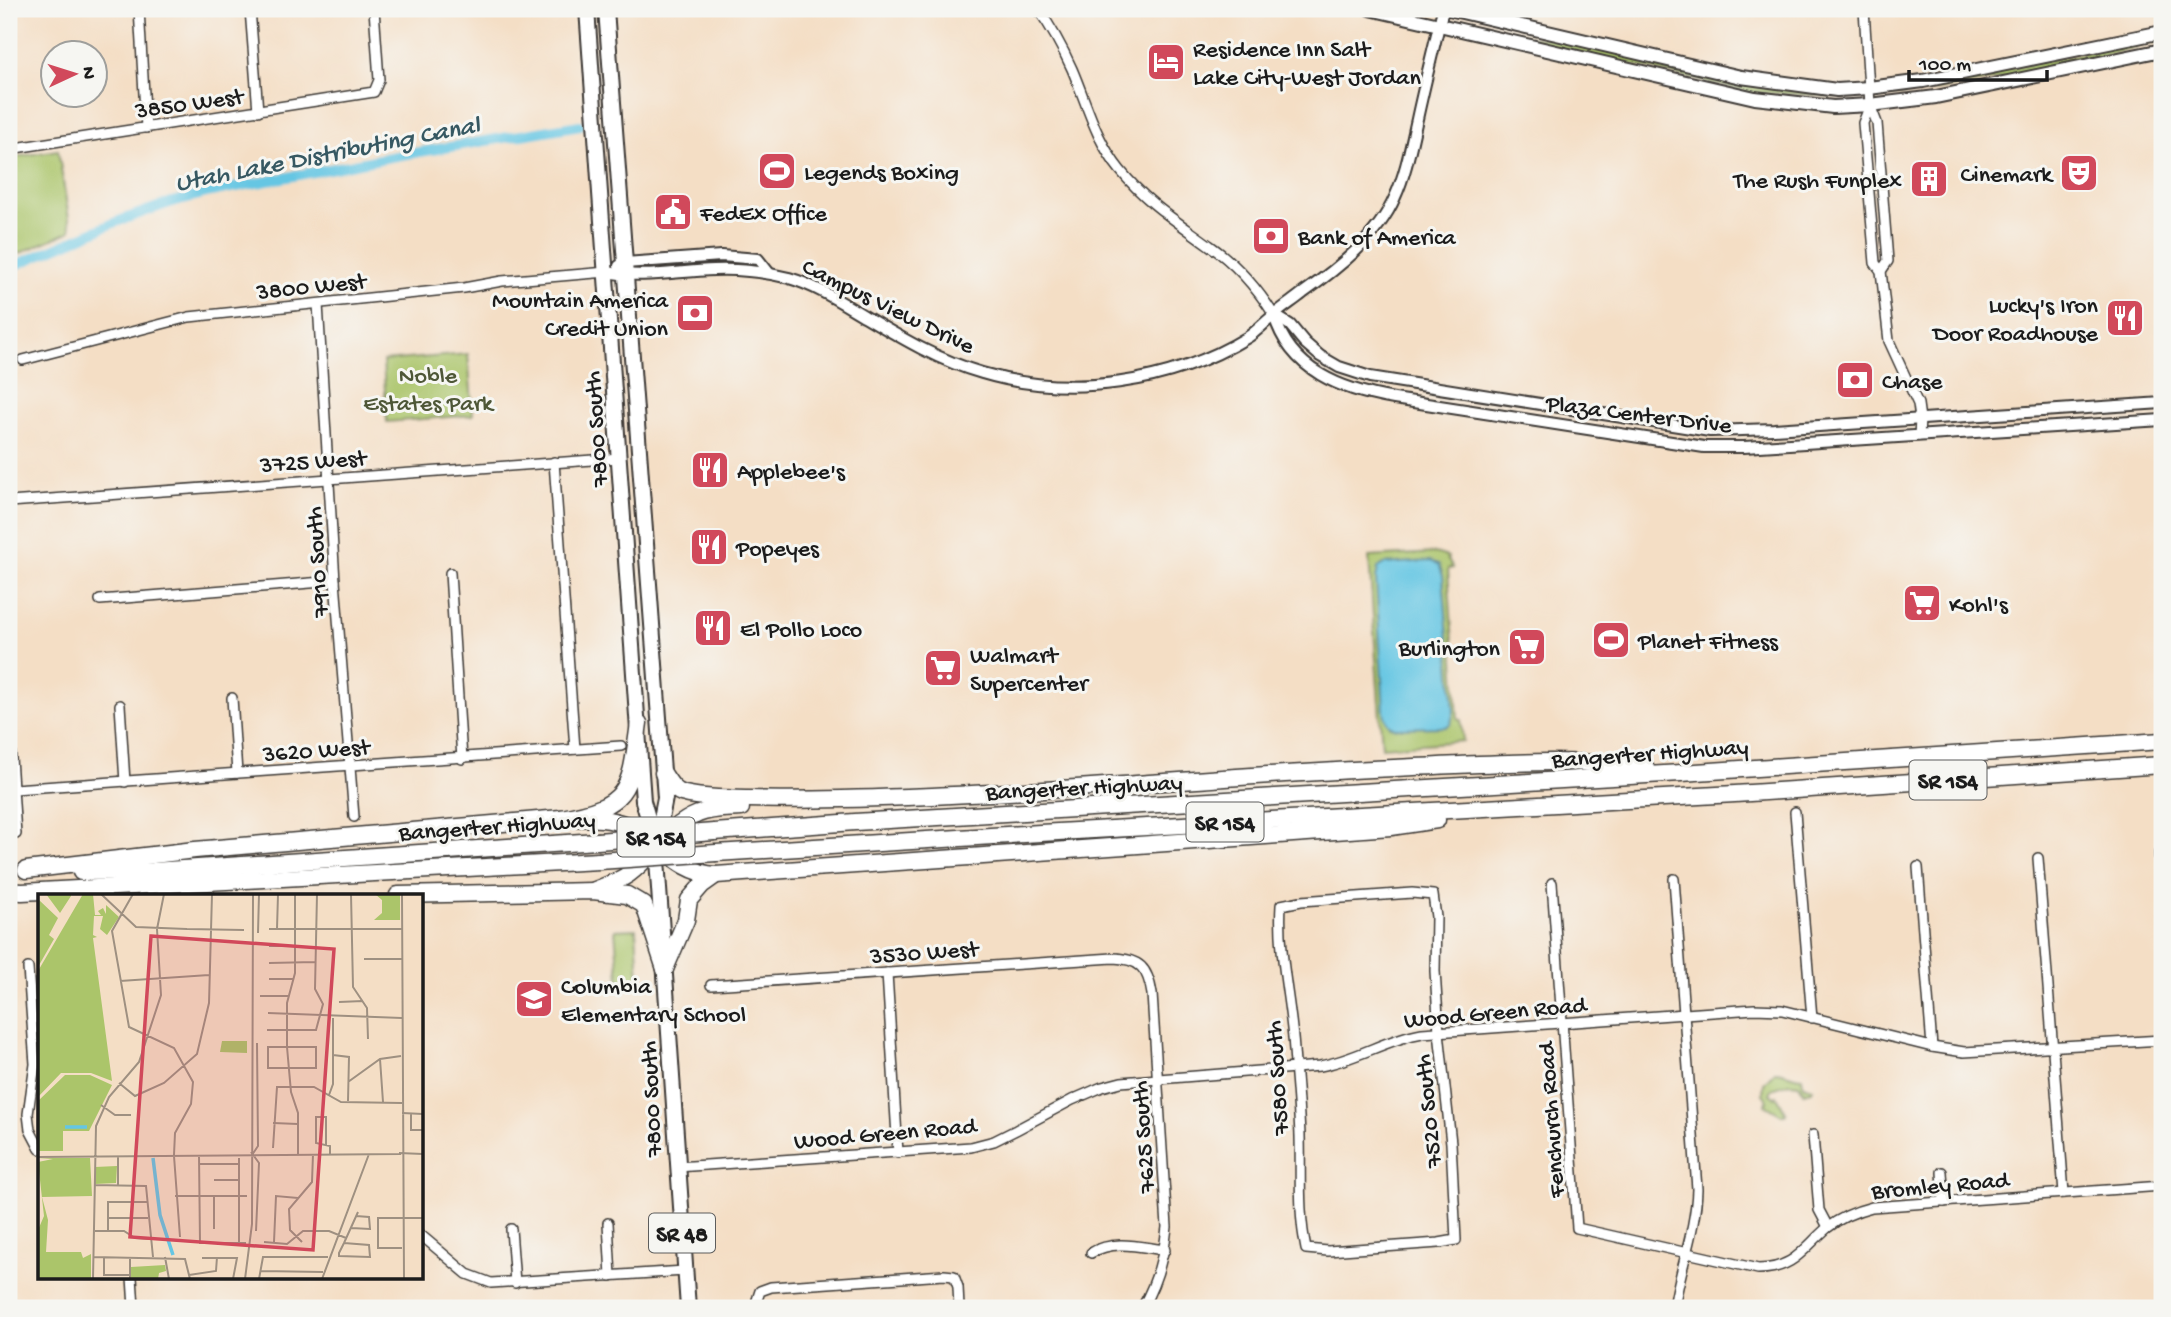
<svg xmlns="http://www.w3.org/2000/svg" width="2171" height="1317" viewBox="0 0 2171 1317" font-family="'Gochi Hand',sans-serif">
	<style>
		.green { fill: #abc56a; stroke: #647043; stroke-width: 2 }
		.water { fill: #65c6e3; stroke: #407180; stroke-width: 2 }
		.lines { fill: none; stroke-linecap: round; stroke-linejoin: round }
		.canal { stroke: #65c6e3; stroke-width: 10 }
		.minor-casing { stroke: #3c3935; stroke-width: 12 }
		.tertiary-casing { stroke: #3c3935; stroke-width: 14 }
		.secondary-casing { stroke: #3c3935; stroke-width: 16 }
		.primary-casing { stroke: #3c3935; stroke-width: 18 }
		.motorway-casing { stroke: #3c3935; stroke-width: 19 }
		.minor { stroke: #fff; stroke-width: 9 }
		.tertiary { stroke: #fff; stroke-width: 10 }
		.secondary { stroke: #fff; stroke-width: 12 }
		.primary { stroke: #fff; stroke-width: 14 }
		.motorway { stroke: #fff; stroke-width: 16 }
		.motorway-bridge-casing { stroke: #3c3935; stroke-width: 19; stroke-linecap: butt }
		.motorway-bridge { stroke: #fff; stroke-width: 16 }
		.labels { text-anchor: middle; stroke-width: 6; stroke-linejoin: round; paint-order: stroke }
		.shield { fill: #f6f6f2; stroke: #5d5d5c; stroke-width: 2 }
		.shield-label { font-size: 23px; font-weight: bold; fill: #1c1c1c }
		.poi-label { font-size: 24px; fill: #1c1c1c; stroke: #f6f6f2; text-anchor: start }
		.street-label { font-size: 24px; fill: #1c1c1c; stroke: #f6f6f2 }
		.park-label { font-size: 24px; fill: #4e5737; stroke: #f6f6f2 }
		.water-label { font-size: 26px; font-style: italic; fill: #365862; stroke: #f6f6f2 }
		.inset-river { fill: none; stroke: #65c6e3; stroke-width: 3.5 }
		.inset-road { fill: none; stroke: #9e9081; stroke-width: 2 }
		.view { fill: #d1495b; fill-opacity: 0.15; stroke: #d1495b; stroke-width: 3.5 }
		.inset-edge { fill: none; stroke: #1c1c1c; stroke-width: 3.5 }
	</style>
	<rect width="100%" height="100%" fill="#f6f6f2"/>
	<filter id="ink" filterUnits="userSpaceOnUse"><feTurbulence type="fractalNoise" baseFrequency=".0143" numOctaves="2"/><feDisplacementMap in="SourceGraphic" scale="14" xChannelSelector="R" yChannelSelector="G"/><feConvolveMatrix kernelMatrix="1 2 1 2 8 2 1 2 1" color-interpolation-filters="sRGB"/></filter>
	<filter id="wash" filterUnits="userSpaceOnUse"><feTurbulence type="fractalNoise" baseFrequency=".00686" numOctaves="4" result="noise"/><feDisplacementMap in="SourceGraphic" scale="28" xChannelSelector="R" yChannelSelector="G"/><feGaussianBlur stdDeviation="1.57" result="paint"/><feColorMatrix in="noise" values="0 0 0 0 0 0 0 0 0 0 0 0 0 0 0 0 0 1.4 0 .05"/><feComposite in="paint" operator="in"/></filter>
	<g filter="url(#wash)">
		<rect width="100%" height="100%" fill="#f4dec5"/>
		<g class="green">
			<polygon points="1460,21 1523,36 1557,39 1757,86 1812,93 1849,94 1849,97 1748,92 1459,24"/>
			<path d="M2162,37V40C2136,46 2110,55 2084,61C2021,76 1956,88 1892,96L1949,85L1979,75Z"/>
			<polygon points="58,150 71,231 9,258 9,158"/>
			<polygon points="468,354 473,415 387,422 383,361"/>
			<polygon points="1435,553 1448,557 1447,559 1453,568 1448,569 1458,719 1461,720 1463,741 1382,747 1369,557"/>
			<polygon points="636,929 639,979 619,980 615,930"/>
			<path d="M1775,1071C1785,1071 1792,1077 1802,1077L1803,1085L1813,1088L1812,1091L1804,1093L1799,1084L1790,1083L1772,1089L1770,1094L1775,1097L1777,1096L1786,1113L1782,1115L1765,1105L1768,1100L1763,1094L1764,1083Z"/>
		</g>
		<path class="water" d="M1430,561L1439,564L1443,576L1454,711L1451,723L1446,727L1395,728C1387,726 1386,720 1384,713L1376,579L1378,568L1384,564Z"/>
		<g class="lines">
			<polyline class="canal" points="9,268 116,222 172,202 211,192 390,157 580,125"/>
		</g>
	</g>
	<g filter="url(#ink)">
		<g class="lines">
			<defs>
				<g id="minor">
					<polyline points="139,9 146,128"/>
					<polyline points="250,9 258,111"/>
					<path d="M1038,9C1051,27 1063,49 1072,69C1087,104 1095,139 1120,170C1147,203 1175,220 1209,245C1235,263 1257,288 1274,315"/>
					<polyline points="1864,9 1870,105 1877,123 1888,261 1881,271"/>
					<polyline points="9,14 13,9"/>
					<polyline points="1870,105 1863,123 1875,263 1881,271 1889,341 1918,404 1920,419 1919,436"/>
					<polyline points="9,149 374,92 379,80 374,9"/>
					<polyline points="318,304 335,581 354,817"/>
					<polyline points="23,360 189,317 464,288 502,281 607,272"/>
					<polyline points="554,462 575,749"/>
					<polyline points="9,502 620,458"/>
					<polyline points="450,573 462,759"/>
					<polyline points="100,600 335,581"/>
					<polyline points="232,698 237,773"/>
					<polyline points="120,705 125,782"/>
					<polyline points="9,727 16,834"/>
					<polyline points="14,789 621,746"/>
					<polyline points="1795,812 1812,1018"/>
					<polyline points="2159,853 2162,900"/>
					<polyline points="2038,858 2064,1193"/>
					<polyline points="1918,867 1932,1047"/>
					<path d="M1552,883L1577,1228L1758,1269C1794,1269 1803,1249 1827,1228C1841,1217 1856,1211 1872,1207L2162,1186"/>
					<path d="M1412,893L1433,895L1436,917L1435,971L1439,1032L1451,1143L1456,1240L1439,1243L1328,1251L1306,1249C1298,1211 1301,1175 1300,1136C1299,1108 1296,1079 1294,1050C1291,1002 1278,954 1281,905L1301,901Z"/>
					<polyline points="28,968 35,1064 28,1114 30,1130 40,1149"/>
					<polyline points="887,973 898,1153"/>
					<path d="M711,985L1113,958C1140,959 1148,968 1152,994L1167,1227C1164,1257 1157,1282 1142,1308"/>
					<polyline points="1813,1135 1819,1210 1828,1227"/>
					<path d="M677,1167L971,1147L994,1141L1016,1130L1072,1100L1102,1087L1121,1082L1320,1066C1356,1060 1386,1039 1422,1033L1754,1009L1782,1010L1932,1047L1964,1052L2162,1040"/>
					<polyline points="1942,1172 1944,1202"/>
					<polyline points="608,1223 611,1276"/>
					<polyline points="511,1229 515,1283"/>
					<polyline points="422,1236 467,1274 491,1283 685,1271"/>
					<path d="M1091,1253C1114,1239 1140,1247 1165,1250"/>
					<polyline points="132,1277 134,1308"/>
					<polyline points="756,1308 757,1300 760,1291 771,1287 944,1275 954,1276 958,1287 959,1308"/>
					<path d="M1674,1308C1680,1268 1696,1229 1697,1189L1674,879"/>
				</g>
				<g id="tertiary">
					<polyline points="619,266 625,263 721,256 758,259 769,273"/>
					<path d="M607,272C642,279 678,271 714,270C739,269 765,272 789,278C817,286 842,303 866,317C903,339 940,361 982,373C1069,399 1171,384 1248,337C1257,331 1264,323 1273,316C1282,308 1293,301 1303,293C1337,269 1378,237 1395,197C1406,173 1411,145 1417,119C1425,82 1434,46 1443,9"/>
					<path d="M1274,315C1290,371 1342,390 1394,399L1704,447H1744L2162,420"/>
					<polyline points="1274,315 1290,325 1305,343 1320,356 1339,367 1370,377 1710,431 1774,429 2162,403"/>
				</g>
				<g id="secondary">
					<polyline points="1370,9 1755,98 1833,107 1870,105 1936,97 2162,50"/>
					<polyline points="1449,9 1741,77 1837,90 1869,88 1923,81 2162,32"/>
				</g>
				<g id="primary">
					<polyline points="587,9 643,801 656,845 688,1308"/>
					<polyline points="606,9 665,798 657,840"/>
				</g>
				<g id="motorway">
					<path d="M663,773C669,782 674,792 685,794C705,799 728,798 748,799C801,801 854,799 907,797C1076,791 1245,774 1414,767C1491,764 1570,757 1646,768"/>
					<path d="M561,818C582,819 606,816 626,825C659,839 677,873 716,875L1391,827L1437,820"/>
					<polyline points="714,832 855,822 1681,773 2162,741"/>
					<polyline points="716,853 1040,833 1735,794 2162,765"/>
					<path d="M26,870L195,850L561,818C632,806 630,787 639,723"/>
					<polyline points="81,872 153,871 597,841"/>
					<path d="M595,890C607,885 619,881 629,874C654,856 667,826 698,814C712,808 727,809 741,808"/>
					<polyline points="9,891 22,892 599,861"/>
					<polyline points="398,895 593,891 627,895 644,905 665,969"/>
					<polyline points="665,969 686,920 689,900 702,885 716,875"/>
				</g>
			</defs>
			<use href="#minor" class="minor-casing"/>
			<use href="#tertiary" class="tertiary-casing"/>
			<use href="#secondary" class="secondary-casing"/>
			<use href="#primary" class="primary-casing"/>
			<use href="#motorway" class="motorway-casing"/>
			<use href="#minor" class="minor"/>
			<use href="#tertiary" class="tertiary"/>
			<use href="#secondary" class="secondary"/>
			<use href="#primary" class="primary"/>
			<use href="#motorway" class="motorway"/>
			<defs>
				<g id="motorway-bridge">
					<polyline points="597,841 714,832"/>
					<polyline points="599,861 716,853"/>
				</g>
			</defs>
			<use href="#motorway-bridge" class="motorway-bridge-casing"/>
			<use href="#motorway-bridge" class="motorway-bridge"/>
		</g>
	</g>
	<defs>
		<symbol id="hotel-square" viewBox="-11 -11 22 22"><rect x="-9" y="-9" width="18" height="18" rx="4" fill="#d1495b" stroke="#f6f6f2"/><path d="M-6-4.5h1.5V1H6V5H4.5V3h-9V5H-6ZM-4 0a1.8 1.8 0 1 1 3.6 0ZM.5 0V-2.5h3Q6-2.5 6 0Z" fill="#fff"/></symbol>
		<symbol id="stadium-square" viewBox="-11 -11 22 22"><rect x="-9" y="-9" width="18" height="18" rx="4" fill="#d1495b" stroke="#f6f6f2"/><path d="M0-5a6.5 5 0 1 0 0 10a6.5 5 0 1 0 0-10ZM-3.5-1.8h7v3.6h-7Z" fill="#fff"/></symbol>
		<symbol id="theatre-square" viewBox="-11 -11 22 22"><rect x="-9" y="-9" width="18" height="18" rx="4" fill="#d1495b" stroke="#f6f6f2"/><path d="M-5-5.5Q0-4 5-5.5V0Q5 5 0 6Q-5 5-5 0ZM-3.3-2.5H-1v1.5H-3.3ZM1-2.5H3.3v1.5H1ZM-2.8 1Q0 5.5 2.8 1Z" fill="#fff"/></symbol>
		<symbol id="building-square" viewBox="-11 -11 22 22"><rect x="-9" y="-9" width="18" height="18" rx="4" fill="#d1495b" stroke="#f6f6f2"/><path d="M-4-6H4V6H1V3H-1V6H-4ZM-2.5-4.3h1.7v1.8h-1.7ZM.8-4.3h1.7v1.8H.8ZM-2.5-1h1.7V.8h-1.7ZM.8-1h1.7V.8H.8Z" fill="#fff"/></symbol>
		<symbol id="civic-square" viewBox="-11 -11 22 22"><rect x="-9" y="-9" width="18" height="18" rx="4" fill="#d1495b" stroke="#f6f6f2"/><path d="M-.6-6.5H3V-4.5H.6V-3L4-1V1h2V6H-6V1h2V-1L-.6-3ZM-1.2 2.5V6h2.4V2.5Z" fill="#fff"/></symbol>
		<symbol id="bank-square" viewBox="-11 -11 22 22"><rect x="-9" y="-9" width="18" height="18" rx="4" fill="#d1495b" stroke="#f6f6f2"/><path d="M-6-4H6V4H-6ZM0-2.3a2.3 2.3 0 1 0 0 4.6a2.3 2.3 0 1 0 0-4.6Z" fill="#fff"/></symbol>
		<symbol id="restaurant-square" viewBox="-11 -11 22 22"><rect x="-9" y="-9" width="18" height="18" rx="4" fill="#d1495b" stroke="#f6f6f2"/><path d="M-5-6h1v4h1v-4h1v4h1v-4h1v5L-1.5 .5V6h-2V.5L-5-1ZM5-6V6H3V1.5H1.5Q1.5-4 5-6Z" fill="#fff"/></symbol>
		<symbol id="supermarket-square" viewBox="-11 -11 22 22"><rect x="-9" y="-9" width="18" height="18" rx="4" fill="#d1495b" stroke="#f6f6f2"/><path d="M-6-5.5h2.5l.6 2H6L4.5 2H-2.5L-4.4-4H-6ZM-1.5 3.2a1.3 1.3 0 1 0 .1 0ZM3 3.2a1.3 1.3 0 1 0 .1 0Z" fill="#fff"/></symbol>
		<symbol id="school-square" viewBox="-11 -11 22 22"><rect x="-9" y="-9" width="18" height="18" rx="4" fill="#d1495b" stroke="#f6f6f2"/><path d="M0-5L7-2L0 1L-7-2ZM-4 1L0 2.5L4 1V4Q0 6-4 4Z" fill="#fff"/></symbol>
	</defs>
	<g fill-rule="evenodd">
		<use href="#hotel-square" x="1144" y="40" width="44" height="44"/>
		<use href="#stadium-square" x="755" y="149" width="44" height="44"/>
		<use href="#theatre-square" x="2057" y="151" width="44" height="44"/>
		<use href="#building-square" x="1907" y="157" width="44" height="44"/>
		<use href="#civic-square" x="651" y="190" width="44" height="44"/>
		<use href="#bank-square" x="1249" y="214" width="44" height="44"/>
		<use href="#bank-square" x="673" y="291" width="44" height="44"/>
		<use href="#restaurant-square" x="2103" y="296" width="44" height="44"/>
		<use href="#bank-square" x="1833" y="358" width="44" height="44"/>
		<use href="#restaurant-square" x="688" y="448" width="44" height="44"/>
		<use href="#restaurant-square" x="687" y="525" width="44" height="44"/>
		<use href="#supermarket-square" x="1900" y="581" width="44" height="44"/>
		<use href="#restaurant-square" x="691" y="606" width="44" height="44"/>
		<use href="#stadium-square" x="1589" y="618" width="44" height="44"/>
		<use href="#supermarket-square" x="1505" y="625" width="44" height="44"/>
		<use href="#supermarket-square" x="921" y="646" width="44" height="44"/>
		<use href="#school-square" x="512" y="977" width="44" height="44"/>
	</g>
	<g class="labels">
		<g class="shield">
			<rect x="1909.5" y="760.5" width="77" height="39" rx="5"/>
			<rect x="1186.5" y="802.5" width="77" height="39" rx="5"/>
			<rect x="617.5" y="817.5" width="77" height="39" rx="5"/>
			<rect x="649" y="1213.5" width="66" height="39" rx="5"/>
		</g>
		<g class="shield-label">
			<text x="1948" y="788">SR 154</text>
			<text x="1225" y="830">SR 154</text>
			<text x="656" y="845">SR 154</text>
			<text x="682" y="1241">SR 48</text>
		</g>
		<g class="poi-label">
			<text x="1193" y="56">Residence Inn Salt<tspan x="1193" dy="28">Lake City-West Jordan</tspan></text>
			<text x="804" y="179">Legends Boxing</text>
			<text x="2052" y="181" text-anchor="end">Cinemark</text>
			<text x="1902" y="187" text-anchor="end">The Rush Funplex</text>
			<text x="700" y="220">FedEx Office</text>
			<text x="1298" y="244">Bank of America</text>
			<text x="668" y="307" text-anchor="end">Mountain America<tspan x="668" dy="28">Credit Union</tspan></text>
			<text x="2098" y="312" text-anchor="end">Lucky's Iron<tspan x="2098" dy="28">Door Roadhouse</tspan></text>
			<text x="1882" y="388">Chase</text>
			<text x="737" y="478">Applebee's</text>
			<text x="736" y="555">Popeyes</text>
			<text x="1949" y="611">Kohl's</text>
			<text x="740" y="636">El Pollo Loco</text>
			<text x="1638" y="648">Planet Fitness</text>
			<text x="1500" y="655" text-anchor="end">Burlington</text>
			<text x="970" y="662">Walmart<tspan x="970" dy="28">Supercenter</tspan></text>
			<text x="561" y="993">Columbia<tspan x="561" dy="28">Elementary School</tspan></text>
		</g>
		<g class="street-label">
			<text transform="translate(189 102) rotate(-8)" y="8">3850 West</text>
			<text transform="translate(311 285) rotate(-6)" y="8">3800 West</text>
			<text transform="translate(889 305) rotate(26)" y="8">Campus View Drive</text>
			<text transform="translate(1639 413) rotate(7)" y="8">Plaza Center Drive</text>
			<text transform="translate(595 429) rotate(-94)" y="8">7800 South</text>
			<text transform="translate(313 460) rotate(-4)" y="8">3725 West</text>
			<text transform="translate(316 562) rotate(-94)" y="8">7910 South</text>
			<text transform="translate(316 749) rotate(-4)" y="8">3620 West</text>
			<text transform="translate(1650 752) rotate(-4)" y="8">Bangerter Highway</text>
			<text transform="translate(1084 786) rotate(-3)" y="8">Bangerter Highway</text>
			<text transform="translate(497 825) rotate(-4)" y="8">Bangerter Highway</text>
			<text transform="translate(924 951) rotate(-4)" y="8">3530 West</text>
			<text transform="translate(1495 1011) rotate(-5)" y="8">Wood Green Road</text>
			<text transform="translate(1276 1078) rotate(-94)" y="8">7580 South</text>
			<text transform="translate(650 1099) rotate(-93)" y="8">7800 South</text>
			<text transform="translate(1427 1111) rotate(-96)" y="8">7520 South</text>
			<text transform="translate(1550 1120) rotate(-94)" y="8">Fenchurch Road</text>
			<text transform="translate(885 1132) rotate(-5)" y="8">Wood Green Road</text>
			<text transform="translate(1142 1137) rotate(-94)" y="8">7625 South</text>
			<text transform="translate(1940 1184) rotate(-5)" y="8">Bromley Road</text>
		</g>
		<g class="park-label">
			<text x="428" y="382">Noble<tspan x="428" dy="28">Estates Park</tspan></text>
		</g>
		<g class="water-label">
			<text transform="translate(327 152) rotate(-11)" y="9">Utah Lake Distributing Canal</text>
		</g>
	</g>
	<g transform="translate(38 894)">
		<rect width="385" height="385" fill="#f4dec5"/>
		<path d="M8,0H33V2L22,19ZM45,0H55L57,21H63L60,17L65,14L68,20V11L81,23L69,41L62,35L65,22H56L55,41L59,43L55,44L74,187L53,179H23L0,203V77ZM337,0H362V26H336L344,19V6ZM1,6L20,24L11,41L16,45L0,73ZM184,147H209V159L182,158ZM27,181H52L74,191L51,237H25V257H0V207ZM0,264H52L54,302L4,303L10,326L8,358H43L45,364L53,360V385H0V336L6,322L0,268L15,265ZM79,272L78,289L57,290V273ZM127,371L128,377L121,379L120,385H93V373Z" fill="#abc56a"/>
		<path class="inset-river" d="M27,233H49M115,264L122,321L135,361"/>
		<path class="inset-road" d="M63,0L98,33L149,35M95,0L74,37L91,133L136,154L155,188L153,210L137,239L136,261M257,0V79L249,109V153L253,198L260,219V260M313,0L315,93L329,114L330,145M364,0L366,385M149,35L206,36M231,35H364M239,35L240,0M220,39L221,0M231,52H257M326,65H364M231,69L277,68M231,85H256M82,87L171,81M222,102H251M301,108L325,107M230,119L364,124M229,136H278L285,110L277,95L279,0M230,153H278V174H230ZM295,161L311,163L310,207M342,165L345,208M310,188L342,165L363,162M81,189L97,202L126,189L159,160L171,109L174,0M291,201L295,190V124M63,211L77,221H93M364,219L385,220M373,219V236H385M235,229L260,230M288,251V223H278V249L292,252V260M235,254L239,193H276L303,208L364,209M213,258L221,269L218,337M361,259L385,260M161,261L162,349H208M214,261L220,252L219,149M80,262V291M136,262L142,343M0,263L363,260M201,264V349M161,270H201M176,286H202M56,291L108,292L115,363M137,302H209M176,302V335M70,324H110M313,334L332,335L331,323L318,322M57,337H86L97,344L113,345M70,337V308H109M226,348L249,350L265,337H291L308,344M236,348L238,302L260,304M264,348L252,336L251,315L274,288L275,260M306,349L331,351L332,363L301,362V359L306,349L320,318M364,354H340V324H385M55,363L147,365L152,385M92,363V385M127,363L131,385M66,364V381H92M164,364H199L195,385M223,377L285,378M151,381L178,377L179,363M55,385L58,232L71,203L101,168L123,101L119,35L126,0M207,385L214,330L215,0M221,385L225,363H290M284,385L331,260"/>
		<path class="view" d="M113,42L296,55L275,356L92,343Z"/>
		<rect width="385" height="385" class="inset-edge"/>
	</g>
	<rect width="2171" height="1317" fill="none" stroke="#f6f6f2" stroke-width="35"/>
	<g transform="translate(74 74) rotate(86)"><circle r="33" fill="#f6f6f2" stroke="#9f9f9c" stroke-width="2"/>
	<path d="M0-5L12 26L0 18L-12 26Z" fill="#d1495b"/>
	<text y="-10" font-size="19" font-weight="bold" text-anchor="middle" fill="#1c1c1c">N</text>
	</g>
	<path d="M1909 70v10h138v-10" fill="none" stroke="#1c1c1c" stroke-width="3.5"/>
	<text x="1919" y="70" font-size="21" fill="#1c1c1c" stroke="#f6f6f2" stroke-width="5" paint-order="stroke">100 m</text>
</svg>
